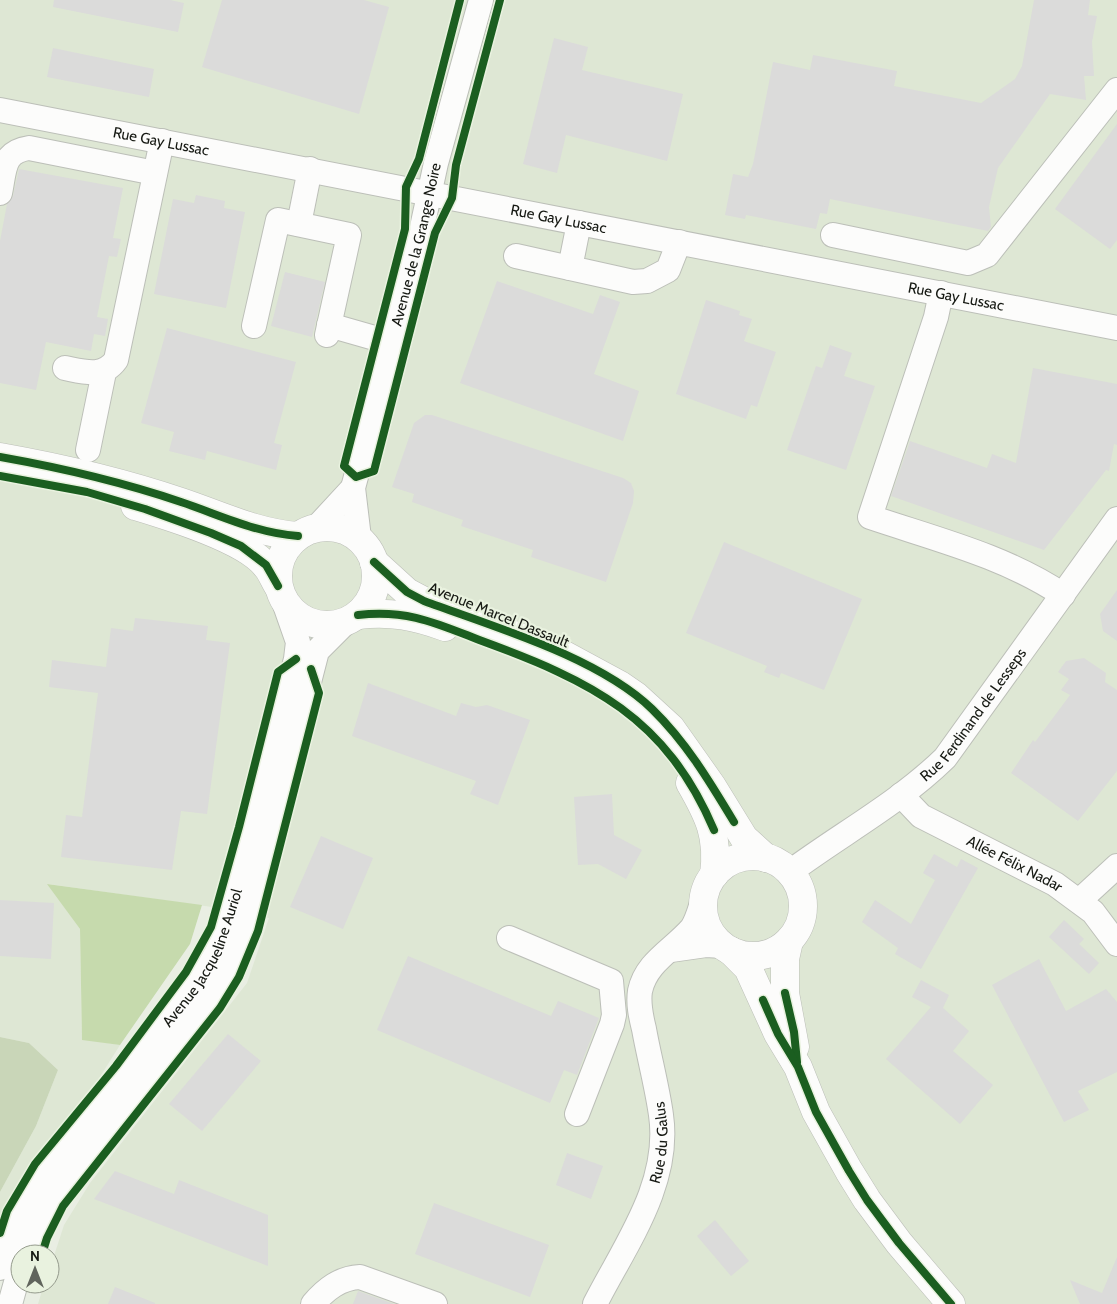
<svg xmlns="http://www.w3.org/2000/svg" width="1117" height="1304" viewBox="0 0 1117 1304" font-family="Cabin,sans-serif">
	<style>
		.built { fill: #dee7d4 }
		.green { fill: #c9d6b8 }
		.forest { fill: #c6daad }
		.building { fill: #dbdbda }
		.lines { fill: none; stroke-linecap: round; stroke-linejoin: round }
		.minor-casing { stroke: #bcbfb8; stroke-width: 26 }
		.major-casing { stroke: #bcbfb8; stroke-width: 29 }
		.minor { stroke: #fcfcfb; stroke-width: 24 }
		.major { stroke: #fcfcfb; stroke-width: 28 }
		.cycleway-casing { stroke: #e9f2df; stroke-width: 11 }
		.cycleway { stroke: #1b5e20; stroke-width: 8 }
		.labels { text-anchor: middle; stroke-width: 4.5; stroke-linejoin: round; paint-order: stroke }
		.street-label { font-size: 15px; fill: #161913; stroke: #e9f2df }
	</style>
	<rect width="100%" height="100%" fill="#e9eee3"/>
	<polygon class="built" points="0,0 1117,0 1117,1304 38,1304 44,1284 50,1284 50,1268 64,1225 90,1183 247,983 269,918 212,907 48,884 80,929 82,1039 120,1045 98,1080 42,1149 7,1202 0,1222 0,1192 36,1126 58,1070 29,1043 0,1037"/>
	<polygon class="green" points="0,1037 29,1043 58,1070 36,1126 0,1192"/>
	<polygon class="forest" points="47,884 202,905 190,944 120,1045 82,1040 80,929"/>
	<g class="building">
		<polygon points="54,0 170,0 184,3 178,32 53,7"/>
		<polygon points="222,0 364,0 389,7 359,114 202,67"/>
		<polygon points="1034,0 1090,0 1088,15 1097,16 1092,42 1094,76 1084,76 1086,100 1050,94 998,168 989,207 991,227 988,231 830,199 827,214 820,213 816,229 746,215 745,219 725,215 733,174 748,177 753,164 773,62 810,70 813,55 897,71 894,86 981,103 1015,79 1022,66"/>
		<polygon points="554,38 588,47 582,70 683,94 667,161 566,135 557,173 523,164"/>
		<polygon points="53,48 154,69 149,97 47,77"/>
		<polygon points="1117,124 1117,240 1110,249 1055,209"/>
		<polygon points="19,169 123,188 113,238 121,239 117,257 109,256 97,317 108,319 105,336 94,334 91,351 46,342 36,390 0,383 0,241 7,204 13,196"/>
		<polygon points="196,195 225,201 224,208 245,212 226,308 154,294 173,199 194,203"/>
		<polygon points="285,272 325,282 312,337 271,326"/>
		<polygon points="497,281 593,314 600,295 620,302 594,374 639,391 623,441 460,383"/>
		<polygon points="706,300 740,311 739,315 752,319 744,341 776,352 757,407 751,405 746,419 676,394"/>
		<polygon points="167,328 296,362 274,443 282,445 276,470 207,451 205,460 169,451 174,432 141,423"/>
		<polygon points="830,345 852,353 844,376 875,386 846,470 787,450 816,366 822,368"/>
		<polygon points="1033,368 1117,384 1117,445 1114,444 1109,471 1106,470 1044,550 891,496 910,441 987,468 992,454 1016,463"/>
		<polygon points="425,415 432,415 623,478 631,483 634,491 633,503 606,582 531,557 533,550 461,526 463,520 412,502 414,494 392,487 414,423"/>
		<polygon points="724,542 862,599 824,690 781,673 779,678 764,672 767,666 686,633"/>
		<polygon points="1117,590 1117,641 1103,631 1100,614"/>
		<polygon points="135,618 208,626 206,640 230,643 207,814 181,811 172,870 61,857 66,815 82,817 98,693 49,687 52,660 106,667 111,628 133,631"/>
		<polygon points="1084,658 1106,673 1105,682 1117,690 1117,771 1078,821 1011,773 1033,740 1035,742 1070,695 1061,690 1069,679 1058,672 1066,661"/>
		<polygon points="368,683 456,716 461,703 476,707 487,705 530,720 498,805 470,794 476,781 352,736"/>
		<polygon points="612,794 614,835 642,850 626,879 598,864 578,865 574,797"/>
		<polygon points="321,836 373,858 343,929 290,907"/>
		<polygon points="934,854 957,867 961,859 978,868 921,969 895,954 898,948 862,922 875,900 911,924 935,880 923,873"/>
		<polygon points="0,900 54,903 51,959 0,956"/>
		<polygon points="1064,920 1084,939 1079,944 1099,963 1089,974 1049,937"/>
		<polygon points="408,956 551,1016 558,1001 599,1018 577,1075 564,1070 550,1103 377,1030"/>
		<polygon points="1039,959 1066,1011 1106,989 1117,1002 1117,1072 1078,1091 1089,1110 1064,1122 992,985"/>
		<polygon points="921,980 949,995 943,1008 969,1031 953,1051 993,1085 960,1124 886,1059 931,1007 912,997"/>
		<polygon points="228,1034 261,1061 202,1131 169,1104"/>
		<polygon points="567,1153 603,1166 591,1199 556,1185"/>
		<polygon points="115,1171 174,1194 179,1180 268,1215 268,1266 94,1199"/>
		<polygon points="434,1203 549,1245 530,1297 415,1254"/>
		<polygon points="715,1220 749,1261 731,1276 697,1236"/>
		<polygon points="1117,1257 1117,1304 1080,1304 1070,1280 1102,1293"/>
		<polygon points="115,1287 155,1303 155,1304 108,1304"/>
		<polygon points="358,1291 394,1304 353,1304"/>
	</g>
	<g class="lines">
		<defs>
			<g id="minor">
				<path id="s1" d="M0,110L1117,328"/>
				<path d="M0,193C5,170 2,152 29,148L155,173"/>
				<polyline points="579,223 570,268 633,282 647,281 668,270 679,242"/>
				<polyline points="299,224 310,169"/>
				<polyline points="833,235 968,263 987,255 1117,90"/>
				<polyline points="516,256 570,268"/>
				<path d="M941,293L936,317L870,517C935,539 1005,556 1063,595"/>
				<polyline points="329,325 392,343"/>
				<polyline points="254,326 278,220 349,235 327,335"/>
				<path d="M65,368C85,372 103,378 116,360L162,141"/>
				<polyline points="88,450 104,372"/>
				<polyline points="316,528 353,488"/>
				<path id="s2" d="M359,538L353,488L421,232L436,163L481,0"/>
				<path id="s3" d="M901,795L921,816L1055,884L1093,912L1117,944"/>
				<path id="s4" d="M790,872C841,834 899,803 945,758L1117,519"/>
				<polyline points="1079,901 1117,866"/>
				<polyline points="509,938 611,981 614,1015 612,1024 577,1114"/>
				<polyline points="671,950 706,945 723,946"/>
				<polyline points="25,1254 36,1224 51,1197 208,1001 237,950 257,884 317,651 345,623"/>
				<path id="s5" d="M0,1268L12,1235L31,1197L54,1163L197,986L217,952L236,894L296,659L298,642L284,602"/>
				<polyline points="10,1304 20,1268"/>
				<path d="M313,1304C326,1289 340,1278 360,1277L435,1304"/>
				<path id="s6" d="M595,1304C625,1245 671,1184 661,1115C657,1086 649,1057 644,1029C641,1017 638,1004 640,991C646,962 673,950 692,928C697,921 700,909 703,900"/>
			</g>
			<g id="major">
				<path d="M0,457C62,468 122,482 181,502C220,515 256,533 298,536"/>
				<path d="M135,506C168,516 245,539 266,566C271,571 274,580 278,586"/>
				<circle cx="327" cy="576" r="49"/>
				<polyline points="374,562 407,592 424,601 559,652 620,685 636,696 671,728 712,786 744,838 766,858"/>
				<path d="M358,615C390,611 415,616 445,627"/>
				<path d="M690,783C709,816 719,836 714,875"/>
				<circle cx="753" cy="906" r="50"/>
				<polyline points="789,941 785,959 785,993 795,1047"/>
				<polyline points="731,951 748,968 778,1034 798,1067 816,1112 849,1171 867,1200 899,1243 951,1304"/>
			</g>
		</defs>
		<use href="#minor" class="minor-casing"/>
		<use href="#major" class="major-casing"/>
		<use href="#minor" class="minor"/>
		<use href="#major" class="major"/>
		<defs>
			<g id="cycleway">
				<polyline points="460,0 419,159 406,187 405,229 344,466 356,477 374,471 435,233 452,198 456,165 500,0"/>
				<path d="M0,457C62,468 122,482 181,502C220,515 256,533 298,536"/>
				<polyline points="0,476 87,492 145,509 211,533 241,546 266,565 278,586"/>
				<path d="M374,562L407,592L424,601C494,627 598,657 652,709C686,742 710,782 734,822"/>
				<path d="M358,615C408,609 438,624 482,641C591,681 666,717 714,830"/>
				<polyline points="785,993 794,1032 797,1062"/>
				<polyline points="763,1000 778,1034 798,1067 816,1112 849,1171 867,1200 899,1243 951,1304"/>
				<polyline points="0,1233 7,1211 35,1164 116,1066 186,972 211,927 239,827 278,672 296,659"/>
				<polyline points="42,1254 47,1238 63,1206 220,1008 239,977 258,931 319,693 311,669"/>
			</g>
		</defs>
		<use href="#cycleway" class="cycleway-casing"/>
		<use href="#cycleway" class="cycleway"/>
	</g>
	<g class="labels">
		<g class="street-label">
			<text dy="5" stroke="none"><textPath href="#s1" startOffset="164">Rue Gay Lussac</textPath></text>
			<text dy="5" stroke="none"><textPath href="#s1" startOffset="569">Rue Gay Lussac</textPath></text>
			<text dy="5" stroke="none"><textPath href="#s2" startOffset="302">Avenue de la Grange Noire</textPath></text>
			<text dy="5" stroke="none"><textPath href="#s1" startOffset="974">Rue Gay Lussac</textPath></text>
			<text transform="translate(499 615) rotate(22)" y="5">Avenue Marcel Dassault</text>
			<text dy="5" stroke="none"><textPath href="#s4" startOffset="244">Rue Ferdinand de Lesseps</textPath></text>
			<text dy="5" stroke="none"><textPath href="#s3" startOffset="134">Allée Félix Nadar</textPath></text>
			<text dy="5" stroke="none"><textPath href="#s5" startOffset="374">Avenue Jacqueline Auriol</textPath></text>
			<text dy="5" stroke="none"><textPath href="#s6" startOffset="176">Rue du Galus</textPath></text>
		</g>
	</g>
	<g transform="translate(35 1269)"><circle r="24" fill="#e9f2df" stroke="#959b8d"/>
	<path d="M0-4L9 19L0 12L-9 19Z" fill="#60645c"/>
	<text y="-8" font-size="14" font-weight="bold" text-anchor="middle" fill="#161913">N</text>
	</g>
</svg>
